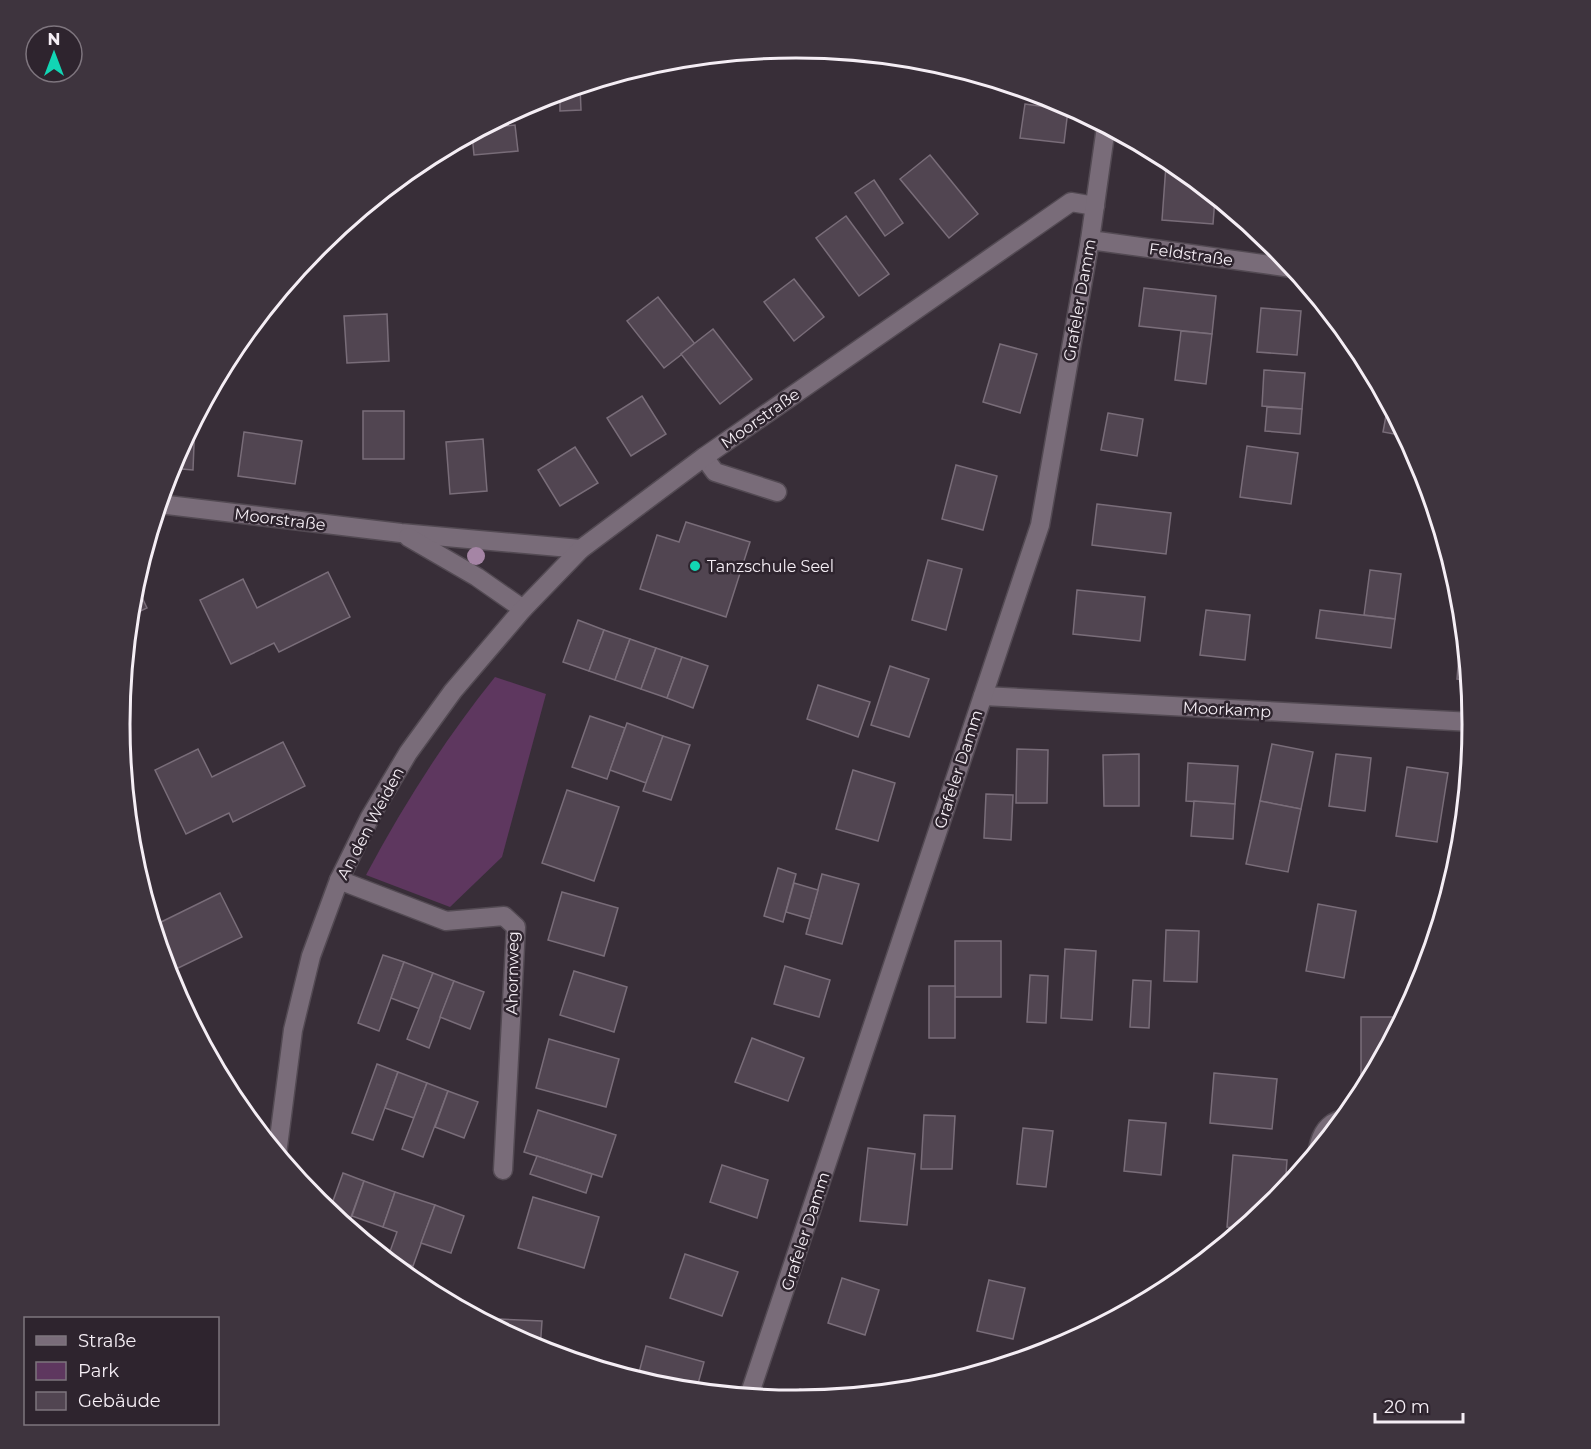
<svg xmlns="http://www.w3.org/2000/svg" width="1591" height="1449" viewBox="0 0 1591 1449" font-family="Montserrat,sans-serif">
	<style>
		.green { fill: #5e375f }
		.building { fill: #514551; stroke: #796d79; stroke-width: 1.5 }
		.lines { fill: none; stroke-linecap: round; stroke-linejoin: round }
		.minor-casing { stroke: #534a53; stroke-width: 21 }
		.minor { stroke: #796c79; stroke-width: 18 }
		.tree { fill: #a585a5 }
		.poi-dot { fill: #12d5b4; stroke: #2e242e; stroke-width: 2 }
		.labels { text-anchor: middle; stroke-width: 5; stroke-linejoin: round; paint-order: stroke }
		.street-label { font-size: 16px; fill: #f5eef5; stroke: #2e242e }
		.poi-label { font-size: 16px; fill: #f5eef5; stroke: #2e242e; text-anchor: start }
		.rim { fill: none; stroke: #f5eef5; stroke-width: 3 }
	</style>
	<rect width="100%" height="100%" fill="#382e38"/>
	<path class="green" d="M495,677L546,694L502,857L450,907L366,875C404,804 445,739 495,677Z"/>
	<g class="building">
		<polygon points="580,86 581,110 560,111 560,92"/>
		<polygon points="1025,104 1068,110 1064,143 1020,138"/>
		<polygon points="515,125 518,151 474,155 472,134 484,128"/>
		<polygon points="930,155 978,214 949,238 900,179"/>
		<polygon points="1166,165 1176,166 1215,198 1213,224 1162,220"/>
		<polygon points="874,180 903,223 885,236 855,193"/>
		<polygon points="846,216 889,274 859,296 816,238"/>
		<polygon points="794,279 824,317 794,341 764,302"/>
		<polygon points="1144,288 1216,296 1212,334 1139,326"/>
		<polygon points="658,297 695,344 664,368 627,321"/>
		<polygon points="1261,308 1301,311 1297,355 1257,352"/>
		<polygon points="387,314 389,361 347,363 344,316"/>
		<polygon points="713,329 752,379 720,404 681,354"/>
		<polygon points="1181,331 1212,334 1206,384 1175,380"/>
		<polygon points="1000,344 1037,354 1020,413 983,402"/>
		<polygon points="1264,370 1305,373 1302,409 1262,406"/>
		<polygon points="642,396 666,434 631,456 607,418"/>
		<polygon points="1388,405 1405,436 1383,432"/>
		<polygon points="1267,407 1302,409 1300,434 1265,431"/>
		<rect x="363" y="411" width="41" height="48"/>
		<polygon points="1108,413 1143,419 1137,456 1101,450"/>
		<polygon points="195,419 193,470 170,468 171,465"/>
		<polygon points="244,432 302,441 295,484 238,476"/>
		<polygon points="483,439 487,491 450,494 446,442"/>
		<polygon points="1247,446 1298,453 1291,504 1240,497"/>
		<polygon points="575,447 598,483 560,506 538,470"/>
		<polygon points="956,465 997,476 983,530 942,519"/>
		<polygon points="1097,504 1171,513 1166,554 1092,545"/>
		<polygon points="686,522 750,542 726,617 640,589 657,535 679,542"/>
		<polygon points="928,560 962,569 946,630 912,620"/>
		<polygon points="1370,570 1401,574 1395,619 1364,615"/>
		<polygon points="328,572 350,617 279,652 274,643 231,664 200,600 243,579 257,608"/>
		<polygon points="135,583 147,608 130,616 132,592"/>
		<polygon points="1077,590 1145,597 1140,641 1073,634"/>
		<polygon points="1206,610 1250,615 1245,660 1200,655"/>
		<polygon points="1320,610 1395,619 1391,648 1316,638"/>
		<polygon points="578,620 604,630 589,671 563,662"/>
		<polygon points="604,630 630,639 615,680 589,671"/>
		<polygon points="630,639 656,648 641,689 615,680"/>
		<polygon points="1460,642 1464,642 1468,680 1457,679"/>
		<polygon points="656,648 682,657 667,698 641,689"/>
		<polygon points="682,657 708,666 693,708 667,698"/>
		<polygon points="890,666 929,679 909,737 871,725"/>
		<polygon points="818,685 870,702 858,737 807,719"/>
		<polygon points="590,716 625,728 607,779 572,767"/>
		<polygon points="627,723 663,736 646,783 610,770"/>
		<polygon points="663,736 690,745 671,800 643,791"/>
		<polygon points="283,742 305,786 233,822 229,813 186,834 155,770 198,749 212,777"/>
		<polygon points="1272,744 1313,752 1301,809 1260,801"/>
		<polygon points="1017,749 1048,750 1047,803 1016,803"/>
		<polygon points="1139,754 1139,806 1104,806 1103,755"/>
		<polygon points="1336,754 1371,758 1365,811 1329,806"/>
		<polygon points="1188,763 1238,766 1235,804 1186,801"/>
		<polygon points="1407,767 1448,773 1437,842 1396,836"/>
		<polygon points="853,770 895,783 878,841 836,829"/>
		<polygon points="567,790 619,807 594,881 542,863"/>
		<polygon points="986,794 1013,795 1011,840 984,838"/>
		<polygon points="1194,801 1235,804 1233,839 1191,836"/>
		<polygon points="1260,801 1301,809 1288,872 1246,864"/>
		<polygon points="778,868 796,874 783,922 764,916"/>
		<polygon points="822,874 859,884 842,944 806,934"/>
		<polygon points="794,883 818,890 810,919 786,912"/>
		<polygon points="562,892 618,908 604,956 548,940"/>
		<polygon points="220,893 242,937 170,972 165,964 153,926"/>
		<polygon points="1318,904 1356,911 1344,978 1306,971"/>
		<polygon points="1166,930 1199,931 1197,982 1164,981"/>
		<rect x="955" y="941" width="46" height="56"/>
		<polygon points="1065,949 1096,951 1092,1020 1061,1018"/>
		<polygon points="383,955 404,962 379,1031 358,1023"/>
		<polygon points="404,962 433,973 420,1009 391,998"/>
		<polygon points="785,966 830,980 819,1017 774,1004"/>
		<polygon points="574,971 627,987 614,1032 560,1015"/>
		<polygon points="433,973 454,981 429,1048 407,1039"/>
		<polygon points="1030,975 1048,976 1046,1023 1027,1022"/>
		<polygon points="1133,980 1151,981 1149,1028 1130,1027"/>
		<polygon points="454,981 484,992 470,1029 440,1017"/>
		<rect x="929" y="986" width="26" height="52"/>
		<polygon points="1361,1017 1402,1017 1361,1094"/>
		<polygon points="752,1038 804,1058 788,1101 735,1082"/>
		<polygon points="549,1039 619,1059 606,1107 536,1088"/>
		<polygon points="377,1064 398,1072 373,1140 352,1133"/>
		<polygon points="398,1072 427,1083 414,1118 385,1108"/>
		<polygon points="1214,1073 1277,1079 1272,1129 1210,1123"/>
		<polygon points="427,1083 448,1091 423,1157 402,1149"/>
		<polygon points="448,1091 478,1102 464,1138 435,1127"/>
		<polygon points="538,1110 616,1135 602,1177 524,1152"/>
		<polygon points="924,1115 955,1116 952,1169 921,1169"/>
		<polygon points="1129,1120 1166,1123 1161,1175 1124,1171"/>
		<polygon points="1023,1128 1053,1131 1046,1187 1017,1184"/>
		<polygon points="868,1148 915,1154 907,1225 860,1221"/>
		<polygon points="1233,1155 1287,1160 1285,1189 1274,1203 1242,1229 1227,1227"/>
		<polygon points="537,1156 592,1174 586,1193 530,1174"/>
		<polygon points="722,1165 768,1180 757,1218 710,1202"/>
		<polygon points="343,1173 364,1181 347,1228 329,1212"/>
		<polygon points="364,1181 395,1192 383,1227 352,1216"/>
		<polygon points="395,1192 435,1205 413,1266 388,1257 397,1232 383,1227"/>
		<polygon points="533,1197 599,1217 584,1268 518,1248"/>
		<polygon points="435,1205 464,1216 451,1253 421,1243"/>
		<polygon points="685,1254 738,1272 722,1316 670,1298"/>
		<polygon points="842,1278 879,1290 865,1335 828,1323"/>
		<polygon points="989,1280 1025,1288 1013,1339 977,1331"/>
		<polygon points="500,1319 542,1321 540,1350 499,1330"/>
		<polygon points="646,1346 704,1362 696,1391 663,1388 637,1380"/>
		<polygon points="800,1389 828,1398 797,1401"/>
	</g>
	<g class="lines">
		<defs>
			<g id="minor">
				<polyline points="1090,240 1292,268"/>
				<polyline points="704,457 715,472 777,492"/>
				<polyline points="159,504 401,533 581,549"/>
				<polyline points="408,537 477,577 523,609"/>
				<polyline points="983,696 1472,722"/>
				<polyline points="339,880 446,921 504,916 516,927 503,1170"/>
				<path d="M1318,1149C1321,1134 1327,1123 1343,1119"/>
				<polyline points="277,1154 293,1030 311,956 339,880 370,817 408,753 453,691 523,609 581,549 704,457 1071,202 1095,206"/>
				<polyline points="749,1396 1040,525 1090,240 1106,127"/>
			</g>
		</defs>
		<use href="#minor" class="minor-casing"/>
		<use href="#minor" class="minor"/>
	</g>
	<circle class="tree" cx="476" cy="556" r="9"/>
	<circle class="poi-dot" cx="695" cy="566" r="6"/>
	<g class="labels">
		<g class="street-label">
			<text transform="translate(1191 254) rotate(8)" y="6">Feldstraße</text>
			<text transform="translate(1079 300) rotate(-80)" y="6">Grafeler Damm</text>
			<text transform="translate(760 418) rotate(-35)" y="6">Moorstraße</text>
			<text transform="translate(280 519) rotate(7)" y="6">Moorstraße</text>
			<text transform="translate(1227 709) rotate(3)" y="6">Moorkamp</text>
			<text transform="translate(958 769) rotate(-72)" y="6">Grafeler Damm</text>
			<text transform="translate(370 823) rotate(-62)" y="6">An den Weiden</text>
			<text transform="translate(512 973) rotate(-89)" y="6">Ahornweg</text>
			<text transform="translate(805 1231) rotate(-72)" y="6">Grafeler Damm</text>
		</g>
		<g class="poi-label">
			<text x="707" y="572">Tanzschule Seel</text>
		</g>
	</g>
	<path d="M0 0H1591V1449H0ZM130 724a666 666 0 1 1 1332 0a666 666 0 1 1-1332 0Z" fill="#3e343e" fill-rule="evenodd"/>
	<path class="rim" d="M130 724a666 666 0 1 1 1332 0a666 666 0 1 1-1332 0Z"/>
	<rect x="24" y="1317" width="195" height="108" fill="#2e242e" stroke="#7e757e" stroke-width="1.5"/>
	<rect x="36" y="1336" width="30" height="9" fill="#796c79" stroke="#7e757e" stroke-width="1.5"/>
	<text x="78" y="1347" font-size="18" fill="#f5eef5">Straße</text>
	<rect x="36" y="1362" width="30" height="18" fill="#5e375f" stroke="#7e757e" stroke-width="1.5"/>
	<text x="78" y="1377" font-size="18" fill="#f5eef5">Park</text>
	<rect x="36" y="1392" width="30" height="18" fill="#514551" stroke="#7e757e" stroke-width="1.5"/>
	<text x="78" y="1407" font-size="18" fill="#f5eef5">Gebäude</text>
	<g transform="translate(54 54)"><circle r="28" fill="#2e242e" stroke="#7e757e" stroke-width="1.5"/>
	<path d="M0-4.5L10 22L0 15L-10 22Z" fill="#12d5b4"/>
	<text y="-9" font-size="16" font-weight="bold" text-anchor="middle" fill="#f5eef5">N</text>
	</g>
	<path d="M1375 1413v9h88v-9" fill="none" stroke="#f5eef5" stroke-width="3"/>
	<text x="1384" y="1413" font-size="18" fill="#f5eef5" stroke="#2e242e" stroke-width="4.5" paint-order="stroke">20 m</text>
</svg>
